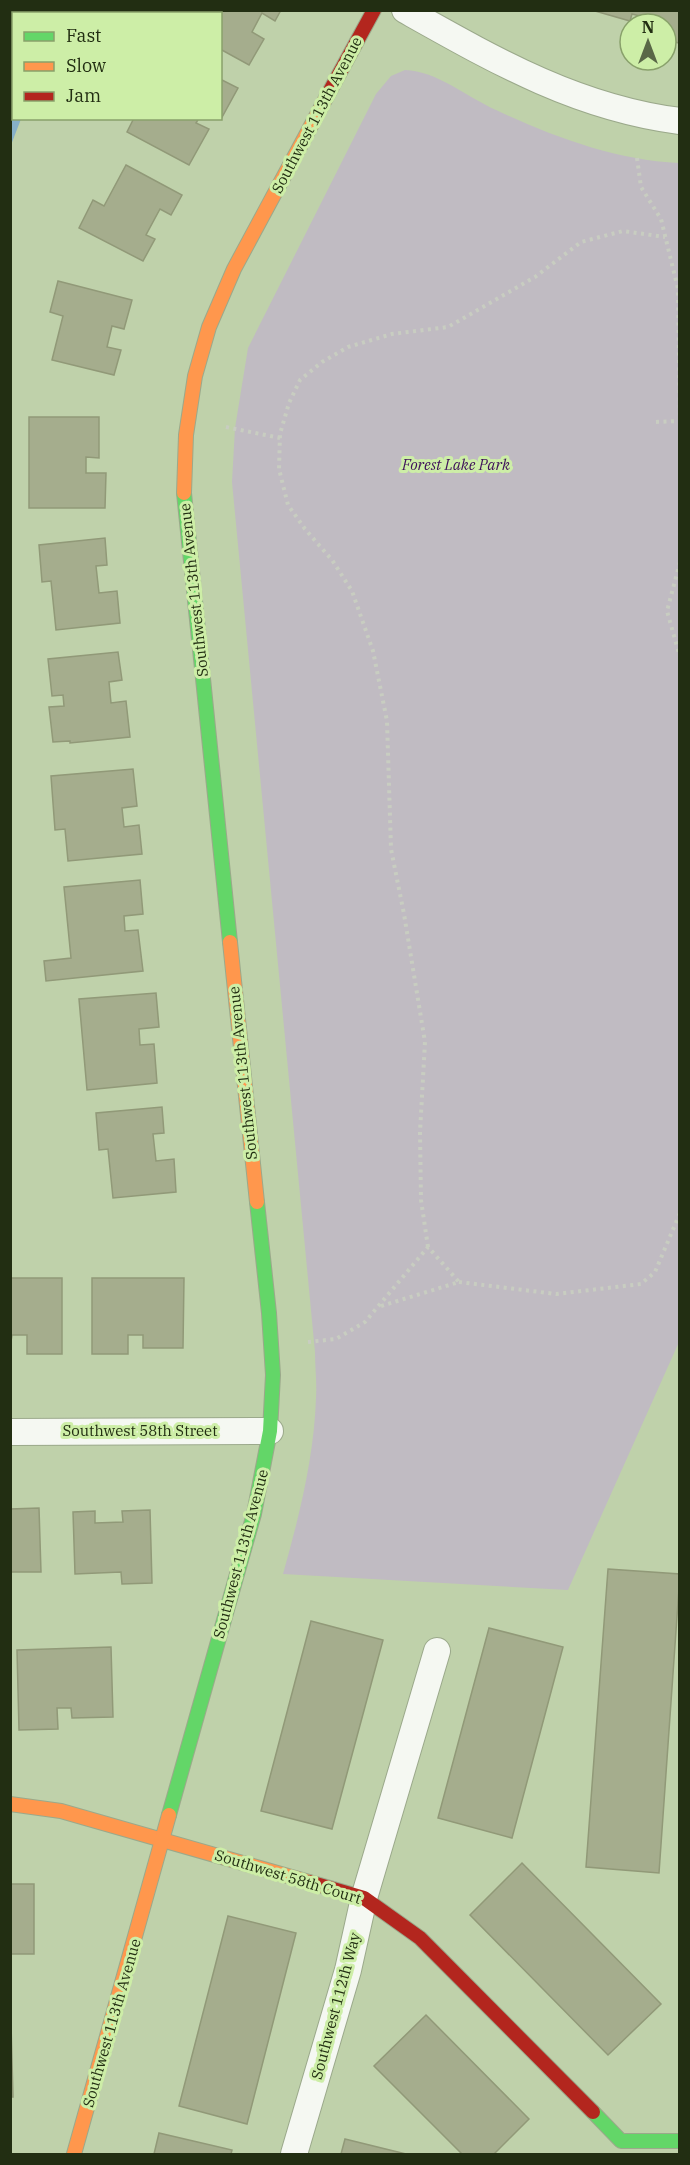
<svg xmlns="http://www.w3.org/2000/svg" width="690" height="2165" viewBox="0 0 690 2165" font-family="'IBM Plex Serif',serif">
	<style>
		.green { fill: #c0bbc2 }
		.water { fill: #86b0c8 }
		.building { fill: #a5ad8d; stroke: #919978; stroke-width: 1.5 }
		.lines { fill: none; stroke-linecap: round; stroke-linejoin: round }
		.street-casing { stroke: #9ba98b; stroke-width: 28 }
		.fast-casing { stroke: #9ba98b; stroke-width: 16 }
		.slow-casing { stroke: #9ba98b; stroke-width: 16 }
		.jam-casing { stroke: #9ba98b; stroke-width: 16 }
		.path { stroke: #c8cdc1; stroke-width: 4; stroke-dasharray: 3 4.5; stroke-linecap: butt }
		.street { stroke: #f5f8f2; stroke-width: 26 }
		.fast { stroke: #63d668; stroke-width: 14 }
		.slow { stroke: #ff974d; stroke-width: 14 }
		.jam { stroke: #b3261e; stroke-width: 14 }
		.labels { text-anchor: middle; stroke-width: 6; stroke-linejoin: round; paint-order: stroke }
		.street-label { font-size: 15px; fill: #222e12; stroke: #cdeea7 }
		.park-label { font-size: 15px; font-style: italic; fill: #3e105a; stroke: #cdeea7 }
	</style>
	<rect width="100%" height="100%" fill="#bfd1aa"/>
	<path class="green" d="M405,70C437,71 467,97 496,110C554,137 615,160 679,163V1342L568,1590L283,1574C299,1517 314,1458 316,1398C317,1383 315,1367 315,1352L232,482L235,428L248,348L376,94L391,76Z"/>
	<polygon class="water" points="11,10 81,11 80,14 14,14 14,118 21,119 11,145"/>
	<g class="building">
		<polygon points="198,10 281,10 275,21 262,13 252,32 264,39 249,65 220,49 220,14 196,14"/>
		<polygon points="680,10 679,43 666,40 666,24 638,24 640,16 632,14 630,21 595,11"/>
		<polygon points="220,79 238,88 221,119 220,118"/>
		<polygon points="134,118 199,118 196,123 209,129 189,165 127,132"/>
		<polygon points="126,165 182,195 171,215 160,209 146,235 155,239 143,261 79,228 93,200 104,206"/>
		<polygon points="58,281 132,300 124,329 112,326 107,347 121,350 114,375 52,360 63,316 50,312"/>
		<polygon points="29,417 99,417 99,458 86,457 86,473 106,473 105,508 29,508"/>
		<polygon points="105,538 107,565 96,566 99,593 117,591 120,623 56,630 51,581 42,582 39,545"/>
		<polygon points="118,652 122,680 109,682 111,703 126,701 130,737 70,743 70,741 53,742 49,707 64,706 63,695 52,696 48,659"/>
		<polygon points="133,769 137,806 122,808 124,827 139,825 142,854 68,861 65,829 55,830 51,776"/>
		<polygon points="140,880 143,914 124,916 125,931 138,930 143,971 46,981 44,961 71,958 64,887"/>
		<polygon points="156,993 159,1027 139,1029 140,1045 154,1044 157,1083 87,1090 79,999"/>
		<polygon points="162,1107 164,1133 153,1134 156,1161 174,1159 176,1192 113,1198 108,1149 99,1150 96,1113"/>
		<polygon points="10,1278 62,1278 62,1354 27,1354 27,1335 12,1335 10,1348"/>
		<polygon points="92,1278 184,1278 183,1348 143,1348 143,1335 128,1335 128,1354 92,1354"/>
		<polygon points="39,1508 41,1572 10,1572 10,1509"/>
		<polygon points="150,1510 152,1583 122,1584 121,1572 75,1574 73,1512 95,1511 95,1523 123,1522 122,1511"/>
		<polygon points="608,1569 680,1574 659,1873 586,1867"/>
		<polygon points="311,1621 383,1640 332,1829 261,1811"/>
		<polygon points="489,1628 563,1647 512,1838 438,1818"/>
		<polygon points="111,1647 113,1717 72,1718 71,1708 57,1708 58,1729 19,1730 17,1650"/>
		<polygon points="522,1863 661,2004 608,2055 470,1915"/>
		<rect x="10" y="1884" width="24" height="70"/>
		<polygon points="228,1916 296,1933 247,2124 179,2106"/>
		<polygon points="426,2015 529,2119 494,2154 462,2154 374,2066"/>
		<polygon points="10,2024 11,2024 13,2097 10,2097"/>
		<polygon points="159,2133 232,2150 231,2154 154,2154"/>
		<polygon points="345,2139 406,2154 341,2154"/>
	</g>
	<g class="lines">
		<defs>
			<g id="street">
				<path d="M405,10C494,60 577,108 680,121"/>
				<polyline points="10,1432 270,1431"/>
				<polyline points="294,2154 348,1970 364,1898 437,1651"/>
			</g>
			<g id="fast">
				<polyline points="184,493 230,942"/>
				<polyline points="169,1815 254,1514 270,1431 273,1375 269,1313 257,1202"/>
				<polyline points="593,2112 621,2141 680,2141"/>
			</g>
			<g id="slow">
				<polyline points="184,493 186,435 195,376 209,327 234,269 326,98"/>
				<polyline points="230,942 257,1202"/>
				<polyline points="10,1804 61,1811 309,1882"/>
				<polyline points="74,2154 169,1815"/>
			</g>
			<g id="jam">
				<polyline points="326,98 374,10"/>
				<polyline points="309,1882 364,1898 420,1938 593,2112"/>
			</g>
		</defs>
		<use href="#street" class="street-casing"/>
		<use href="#fast" class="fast-casing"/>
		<use href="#slow" class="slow-casing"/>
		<use href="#jam" class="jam-casing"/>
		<g class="path">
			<polyline points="637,158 641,187 661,219 678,289 680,422"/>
			<polyline points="656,422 679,421"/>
			<polyline points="226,427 280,438"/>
			<polyline points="680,562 667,611 680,657"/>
			<polyline points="428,1247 421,1200 420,1132 425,1042 404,914 391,849 387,721 373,651 352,591 332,560 305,529 288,505 279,469 280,434 289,403 300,380 322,362 348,347 392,334 448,327 535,277 581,242 623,231 665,237"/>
			<polyline points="459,1282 556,1294 641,1284 655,1272 680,1213"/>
			<polyline points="308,1342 336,1339 365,1322 428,1247 459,1282 378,1307"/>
		</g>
		<use href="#street" class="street"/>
		<use href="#fast" class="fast"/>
		<use href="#slow" class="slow"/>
		<use href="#jam" class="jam"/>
	</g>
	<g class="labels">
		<g class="street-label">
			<text transform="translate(317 115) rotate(-62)" y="5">Southwest 113th Avenue</text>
			<text transform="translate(194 590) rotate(-96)" y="5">Southwest 113th Avenue</text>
			<text transform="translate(243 1073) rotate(-96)" y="5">Southwest 113th Avenue</text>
			<text x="140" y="1436">Southwest 58th Street</text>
			<text transform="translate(241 1554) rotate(-75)" y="5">Southwest 113th Avenue</text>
			<text transform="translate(288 1877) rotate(17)" y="5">Southwest 58th Court</text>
			<text transform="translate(336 2006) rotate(-75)" y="5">Southwest 112th Way</text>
			<text transform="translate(112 2023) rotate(-74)" y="5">Southwest 113th Avenue</text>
		</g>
		<g class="park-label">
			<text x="456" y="470">Forest Lake Park</text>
		</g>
	</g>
	<rect width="690" height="2165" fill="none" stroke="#222e12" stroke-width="24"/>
	<rect x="12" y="12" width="210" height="108" fill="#cdeea7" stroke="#89a16b" stroke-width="1.5"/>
	<rect x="24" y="32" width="30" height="9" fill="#63d668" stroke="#89a16b" stroke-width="1.5"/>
	<text x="66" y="42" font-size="18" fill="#222e12">Fast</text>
	<rect x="24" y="62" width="30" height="9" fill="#ff974d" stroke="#89a16b" stroke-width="1.5"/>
	<text x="66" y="72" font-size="18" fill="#222e12">Slow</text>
	<rect x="24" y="92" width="30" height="9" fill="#b3261e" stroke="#89a16b" stroke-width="1.5"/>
	<text x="66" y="102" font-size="18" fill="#222e12">Jam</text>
	<g transform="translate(648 42)"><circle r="28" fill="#cdeea7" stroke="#89a16b" stroke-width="1.5"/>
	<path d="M0-4.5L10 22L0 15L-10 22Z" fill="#596747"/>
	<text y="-9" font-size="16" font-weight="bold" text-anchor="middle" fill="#222e12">N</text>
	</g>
</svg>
